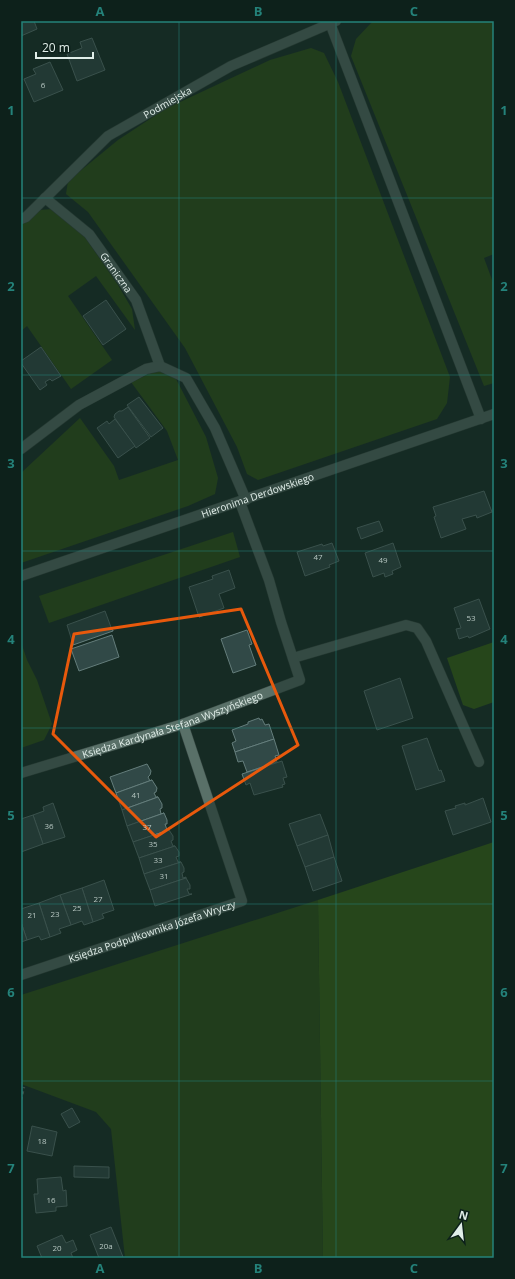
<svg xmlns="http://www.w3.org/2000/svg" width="515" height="1279" viewBox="0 0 515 1279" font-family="'Open Sans',sans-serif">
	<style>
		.green { fill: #2f5212 }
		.forest { fill: #3a6610 }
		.building { fill: #314947; stroke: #647d7b }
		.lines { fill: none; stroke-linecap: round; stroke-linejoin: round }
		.street-casing { stroke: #374843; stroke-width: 11 }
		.secondary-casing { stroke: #374843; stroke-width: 11 }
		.path { stroke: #63756f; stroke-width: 2.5; stroke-dasharray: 3 3; stroke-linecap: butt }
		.street { stroke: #597068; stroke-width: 10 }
		.secondary { stroke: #597068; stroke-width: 10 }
		.marked { fill: none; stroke: #e8590c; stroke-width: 3; stroke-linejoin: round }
		.grid { fill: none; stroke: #24827a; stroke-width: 1; stroke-opacity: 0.55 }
		.labels { text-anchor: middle; stroke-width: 3.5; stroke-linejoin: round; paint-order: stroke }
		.number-label { font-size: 8px; fill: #b5c5c0 }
		.street-label { font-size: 10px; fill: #e1eee9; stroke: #0d211b }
		.neatline { fill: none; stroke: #24827a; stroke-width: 1.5 }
		.grid-label { font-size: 13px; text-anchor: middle; font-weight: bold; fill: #24827a }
	</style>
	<rect width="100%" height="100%" fill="#162b24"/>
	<g class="green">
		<polygon points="373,21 494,21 494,254 484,258 494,285 494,383 484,386 351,56 356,39"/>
		<polygon points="311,48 324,53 338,82 450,377 447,403 437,419 258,480 247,474 237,447 185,348 88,212 66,194 68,181 118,140 165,109 270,60"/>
		<polygon points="53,209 82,233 118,285 132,309 135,330 96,276 68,296 112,360 71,389 27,326 21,331 21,223 39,210"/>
		<polygon points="158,370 175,377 206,437 218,478 215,494 188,506 21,563 21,473 80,418 114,466 119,480 178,460 167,431 131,382"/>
		<polygon points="233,532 240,557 49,623 39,596"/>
		<polygon points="21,642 27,660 37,680 52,724 44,740 21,748"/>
		<polygon points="318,900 323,1258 125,1258 111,1129 96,1112 21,1084 21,995"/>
	</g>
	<g class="forest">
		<polygon points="494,642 494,702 474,709 463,705 447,658"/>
		<polygon points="494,842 494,1258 323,1258 318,900"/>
	</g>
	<g class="building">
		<polygon points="21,21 34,21 37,29 21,36"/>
		<polygon points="92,38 105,70 77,81 67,54 82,48 80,42"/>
		<polygon points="50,62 63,90 34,102 24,79 36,74 33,69"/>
		<polygon points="106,300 126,329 103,345 83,316"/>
		<polygon points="41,347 61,376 52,381 50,379 45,382 47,385 40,390 21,363 21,361"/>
		<polygon points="139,397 163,428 151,437 127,405"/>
		<polygon points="128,407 150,438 136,448 114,417 115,414 119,411 122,411"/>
		<polygon points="115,419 135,446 118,458 97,428 107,421 109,424"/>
		<polygon points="484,491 492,512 477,518 476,515 462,519 466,529 441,538 434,517 436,516 433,507"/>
		<polygon points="379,521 383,531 361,539 357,528"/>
		<polygon points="332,543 339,561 329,565 330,567 305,576 297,552 322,544 323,546"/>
		<polygon points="393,543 401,567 392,571 393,574 385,577 384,573 373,577 365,553"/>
		<polygon points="229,570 235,588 219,594 224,608 199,617 189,587 213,579 212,576"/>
		<polygon points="479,599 490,629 469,638 468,636 459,639 456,629 461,628 454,608"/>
		<polygon points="105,611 112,630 113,630 113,631 73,645 73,644 67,625"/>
		<polygon points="247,630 252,644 249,645 256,665 233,673 221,639"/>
		<polygon points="112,635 119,657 79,671 71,649"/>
		<polygon points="400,678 413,718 377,730 364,691"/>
		<polygon points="259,718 260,720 262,719 265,725 269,724 274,739 235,752 232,743 236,741 232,730 248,724 248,722"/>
		<polygon points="427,738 439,771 441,770 445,781 416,790 402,746"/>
		<polygon points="274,739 279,755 275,756 277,762 247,772 243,761 238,762 235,752"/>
		<polygon points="282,761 287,777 283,778 285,784 282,785 283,787 254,795 250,783 246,785 242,774"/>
		<polygon points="147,764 151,771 150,775 148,777 150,781 152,780 116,793 110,777"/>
		<polygon points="152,780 157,788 156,792 154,793 156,797 158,797 122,810 116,793"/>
		<polygon points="158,797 162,804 162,808 160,809 161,814 164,813 127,826 122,810"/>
		<polygon points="483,798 491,822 453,835 445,811 456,808 455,806 465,803 465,805"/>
		<polygon points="53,803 65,837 43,844 33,815 44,811 43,807"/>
		<polygon points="164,813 167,820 167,824 165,824 167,830 169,830 133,842 127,826"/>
		<polygon points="320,814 328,835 297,846 289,824"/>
		<polygon points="33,815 43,844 21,852 21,819"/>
		<polygon points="169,830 173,836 173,840 171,841 173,846 175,846 139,858 133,842"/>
		<polygon points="328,835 334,857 305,867 297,846"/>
		<polygon points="175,846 179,852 179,856 176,857 178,862 181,862 144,874 139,858"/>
		<polygon points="334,857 342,881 313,891 305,867"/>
		<polygon points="181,862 184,868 184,872 182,873 183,878 186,877 186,878 150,890 144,874"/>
		<polygon points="186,878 190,885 190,889 187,889 189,894 192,894 155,906 150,890"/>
		<polygon points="104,880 114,910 102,914 104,918 93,922 82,888"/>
		<polygon points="82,888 93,922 84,925 82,921 71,925 60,895"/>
		<polygon points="60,895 71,925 59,929 61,933 50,937 39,903"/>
		<polygon points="39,903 50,937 41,940 39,936 27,940 21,922 21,909"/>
		<polygon points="21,922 27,940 21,942"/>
		<polygon points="72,1108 80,1122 69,1128 61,1114"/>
		<polygon points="32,1126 57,1132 52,1156 27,1151"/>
		<polygon points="74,1166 109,1167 109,1178 74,1177"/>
		<polygon points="61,1177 63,1191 66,1190 67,1206 56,1207 56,1211 36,1213 34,1194 38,1194 37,1179"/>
		<polygon points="111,1227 123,1257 119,1258 99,1258 90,1235"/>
		<polygon points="62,1235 66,1243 73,1240 77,1250 71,1253 73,1258 42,1258 37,1246"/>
	</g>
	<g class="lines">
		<defs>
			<g id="street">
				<polyline points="330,23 481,419"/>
				<path id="s1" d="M45,198L89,234L136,300L160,366"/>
				<path id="s2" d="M21,219L26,217L108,136L231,66L336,21"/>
				<polyline points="21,449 79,405 146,369 160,366 186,378 215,428 246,500"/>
				<polyline points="293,658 406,625 417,628 426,641 479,762"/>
				<path id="s3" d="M21,773L183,724L300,680L281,622L269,580L240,502"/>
				<path id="s4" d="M21,975L242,901L183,724"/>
			</g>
			<g id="secondary">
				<path id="s5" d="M21,576L494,414"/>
			</g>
		</defs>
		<use href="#street" class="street-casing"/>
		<use href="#secondary" class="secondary-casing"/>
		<polyline class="path" points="21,1100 24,1087"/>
		<use href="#street" class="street"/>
		<use href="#secondary" class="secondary"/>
	</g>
	<path d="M0 0H515V1279H0ZM241,609L298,745L156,837L53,734L74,634Z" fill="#162b24" fill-opacity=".55" fill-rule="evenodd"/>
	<path class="marked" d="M241,609L298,745L156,837L53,734L74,634Z"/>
	<path class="grid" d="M179,21V1258M336,21V1258M21,198H494M21,375H494M21,551H494M21,728H494M21,904H494M21,1081H494"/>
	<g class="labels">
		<g class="number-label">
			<text x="43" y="88">6</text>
			<text x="318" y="560">47</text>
			<text x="383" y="563">49</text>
			<text x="471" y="621">53</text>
			<text x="136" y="798">41</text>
			<text x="49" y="829">36</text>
			<text x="147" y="830">37</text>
			<text x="153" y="847">35</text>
			<text x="158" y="863">33</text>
			<text x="164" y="879">31</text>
			<text x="98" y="902">27</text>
			<text x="77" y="911">25</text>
			<text x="55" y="917">23</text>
			<text x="32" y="918">21</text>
			<text x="42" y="1144">18</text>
			<text x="51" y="1203">16</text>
			<text x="106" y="1249">20a</text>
			<text x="57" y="1251">20</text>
		</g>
		<g class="street-label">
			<text dy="4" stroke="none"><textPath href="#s2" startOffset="189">Podmiejska</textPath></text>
			<text dy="4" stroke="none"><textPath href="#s1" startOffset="104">Graniczna</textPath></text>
			<text dy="4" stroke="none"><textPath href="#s5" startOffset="250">Hieronima Derdowskiego</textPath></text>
			<text dy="4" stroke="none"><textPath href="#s3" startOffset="159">Księdza Kardynała Stefana Wyszyńskiego</textPath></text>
			<text dy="4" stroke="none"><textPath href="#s4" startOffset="138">Księdza Podpułkownika Józefa Wryczy</textPath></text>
		</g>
	</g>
	<rect width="515" height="1279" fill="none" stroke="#0d211b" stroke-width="44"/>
	<g transform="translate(461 1225) rotate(15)" stroke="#0d211b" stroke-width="3" paint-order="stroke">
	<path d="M0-3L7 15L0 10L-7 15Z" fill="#e1eee9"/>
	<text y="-6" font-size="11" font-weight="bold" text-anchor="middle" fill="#e1eee9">N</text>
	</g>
	<path d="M36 52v6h57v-6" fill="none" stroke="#e1eee9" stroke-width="2"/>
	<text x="42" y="52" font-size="12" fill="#e1eee9" stroke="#0d211b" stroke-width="3" paint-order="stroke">20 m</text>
	<rect x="22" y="22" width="471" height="1235" class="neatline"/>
	<g class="grid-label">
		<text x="100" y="16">A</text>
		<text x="258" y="16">B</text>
		<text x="414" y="16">C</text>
		<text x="11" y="115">1</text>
		<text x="504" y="115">1</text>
		<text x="11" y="291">2</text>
		<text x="504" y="291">2</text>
		<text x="11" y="468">3</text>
		<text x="504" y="468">3</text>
		<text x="11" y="644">4</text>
		<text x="504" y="644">4</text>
		<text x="11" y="820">5</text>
		<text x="504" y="820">5</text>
		<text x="11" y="997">6</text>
		<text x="504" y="997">6</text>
		<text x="11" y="1173">7</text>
		<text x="504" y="1173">7</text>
		<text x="100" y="1273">A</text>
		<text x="258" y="1273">B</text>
		<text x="414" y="1273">C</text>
	</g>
</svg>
